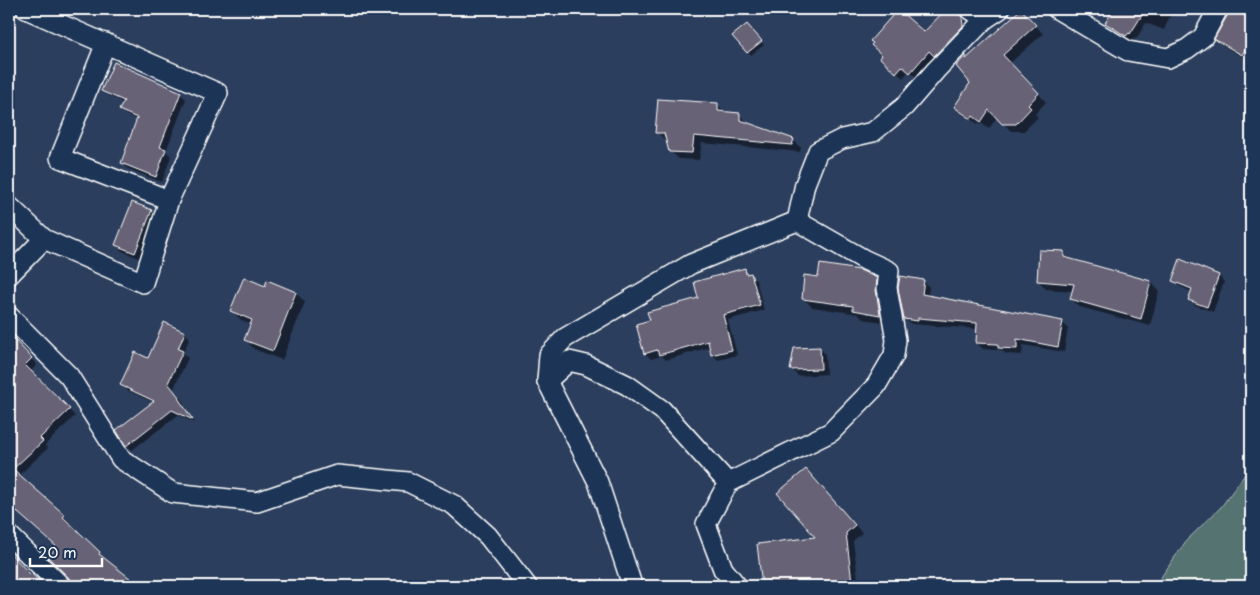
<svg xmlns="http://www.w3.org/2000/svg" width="1260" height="595" viewBox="0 0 1260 595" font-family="'Playpen Sans',sans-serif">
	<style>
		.green { fill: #547371; stroke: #aab9b8 }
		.shadow { fill: #0007 }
		.building { fill: #686276; stroke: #fff }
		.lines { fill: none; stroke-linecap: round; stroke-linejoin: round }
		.minor-casing { stroke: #fff; stroke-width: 22 }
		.minor { stroke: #1d3557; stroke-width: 19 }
	</style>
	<rect width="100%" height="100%" fill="#2c3e5d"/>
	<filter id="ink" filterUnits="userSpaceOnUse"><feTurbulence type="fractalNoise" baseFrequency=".02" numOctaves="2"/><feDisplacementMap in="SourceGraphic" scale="10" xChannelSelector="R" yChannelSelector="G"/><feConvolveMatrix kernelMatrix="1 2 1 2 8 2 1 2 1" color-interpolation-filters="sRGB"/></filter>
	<g filter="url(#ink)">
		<polygon class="green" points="1251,466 1251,586 1155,586 1186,541 1221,507"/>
		<g class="shadow">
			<polygon points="768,9 800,9 800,10 775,17"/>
			<polygon points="947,9 952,9 968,24 941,61 936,56 917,78 909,71 903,78 887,64 924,34"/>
			<polygon points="1099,9 1173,9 1164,30 1146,23 1136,39 1135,38 1133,41 1113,28 1107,23 1111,17"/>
			<polygon points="1198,9 1212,9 1209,15"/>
			<polygon points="1232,9 1251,20 1251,55 1248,60 1222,45 1216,39"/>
			<polygon points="1029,18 1043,34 1010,63 1046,102 1035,114 1038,117 1024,131 1011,131 997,117 989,129 981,123 980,125 963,115 955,107 972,83 958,66 966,57 968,59"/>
			<polygon points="750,28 764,45 751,55 734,36"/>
			<polygon points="103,90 180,93 186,99 166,151 171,156 162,182 128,169 122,163 138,120 126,115 121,109 124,103 109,96"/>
			<polygon points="9,95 18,103 9,125"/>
			<polygon points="718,105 726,113 740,114 747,124 793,140 801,148 800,152 702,143 699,160 679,159 670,151 667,140 665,140 657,132"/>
			<polygon points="151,211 157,217 141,259 122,251 116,245"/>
			<polygon points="1064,253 1072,261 1151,282 1159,291 1150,326 1080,307 1071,299 1073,291 1046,289 1038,280"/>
			<polygon points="1181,261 1219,276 1224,282 1213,312 1195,305 1189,300 1192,292 1179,286 1173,280"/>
			<polygon points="744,270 756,280 764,310 728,320 737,355 718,360 713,355 710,347 666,360 662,356 651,359 645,353 651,321 699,299"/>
			<polygon points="876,279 885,288 889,323 863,319 858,314 812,307 803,298"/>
			<polygon points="923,281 929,287 928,296 1062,322 1068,328 1064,352 1023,345 1022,355 1006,354 1001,350 983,349 977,343 978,329 911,324 905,318"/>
			<polygon points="266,287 296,293 305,302 282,360 254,349 245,339 251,324 241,320 232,311"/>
			<polygon points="185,333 190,338 183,353 188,358 173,390 184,403 182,404 195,423 178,415 132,450 127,445 154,403 127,390 122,385 148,360"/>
			<polygon points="9,336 37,365 30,372 75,416 45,445 48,448 19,475 64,516 70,522 68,524 105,560 138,586 84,586 57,565 59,548 9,504 9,426 30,405 9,383"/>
			<polygon points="819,348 825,354 826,374 798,376 792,370"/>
			<polygon points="813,478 862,533 853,541 859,586 763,586 759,545 818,538"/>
			<polygon points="9,553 40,586 9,586"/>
		</g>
		<g class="building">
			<polygon points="898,9 924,32 946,9 953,9 962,17 963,26 934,56 929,51 910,73 902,66 896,73 880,58 882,55 871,45 873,43 870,41"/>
			<polygon points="1021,9 1036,25 1003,55 1039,93 1028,105 1031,108 1016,124 1002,124 989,110 981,122 973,116 971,119 954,107 970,83 956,66 966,55 966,59"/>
			<polygon points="1114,9 1146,9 1130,34 1129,33 1126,36 1105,23"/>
			<polygon points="1231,9 1237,13 1238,11 1251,19 1251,38 1242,55 1214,39"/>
			<polygon points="747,24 762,41 747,53 732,36"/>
			<polygon points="114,62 181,92 160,147 166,149 156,177 121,163 137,118 119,110 124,101 101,91"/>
			<polygon points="658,99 718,103 718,111 740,113 740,120 794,139 792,145 694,136 692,153 669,152 664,133 655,133"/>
			<polygon points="132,202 152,210 135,253 115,245"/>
			<polygon points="1039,250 1064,251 1064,257 1151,281 1141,319 1070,299 1074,284 1037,281"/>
			<polygon points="1180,259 1219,275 1207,307 1188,300 1192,289 1172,281"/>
			<polygon points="820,264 860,270 877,278 876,290 880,315 853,310 853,306 802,299 804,275 818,277"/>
			<polygon points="745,268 746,274 751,273 760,305 723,315 732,350 711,355 708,341 659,355 657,350 644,354 636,324 650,320 647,312 698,298 694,282"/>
			<polygon points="900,276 924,280 922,294 1063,321 1058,347 1017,339 1017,349 998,348 998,344 976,343 977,323 918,318 918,321 904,319 898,288"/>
			<polygon points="244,277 265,286 267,280 296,292 273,351 244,340 252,320 230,311"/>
			<polygon points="164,322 185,332 178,349 183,351 168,383 179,397 178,398 193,420 172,410 126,446 116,430 154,401 120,385 135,352 148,358"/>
			<polygon points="9,334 32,358 25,365 70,409 40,438 43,441 13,469 65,515 63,517 100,552 99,554 140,586 72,586 69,578 48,557 57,547 9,505"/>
			<polygon points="820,347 821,369 790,370 794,348"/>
			<polygon points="806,469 855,525 846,533 852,582 815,586 762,586 757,544 815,537 777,493"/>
			<polygon points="9,552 31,575 32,574 45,586 9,586"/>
		</g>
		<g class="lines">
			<defs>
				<g id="minor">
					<polyline points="970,9 985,19"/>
					<polyline points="1057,9 1128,51 1168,58 1187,49 1203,37 1218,9"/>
					<polyline points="106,43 60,158 169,200"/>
					<polyline points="9,206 44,239 143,283 169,200 218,93 26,9"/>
					<polyline points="797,221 805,184 818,151 842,139 873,132 904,107 936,70 985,19 1000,9"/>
					<polyline points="9,275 44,239"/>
					<polyline points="9,316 69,376 121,459 173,493 257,502 337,475 408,482 454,505 488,536 527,586"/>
					<polyline points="547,381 569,361 586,365 627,385 662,410 728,483"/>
					<polyline points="9,535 61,586"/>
					<polyline points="630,586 631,582 598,482 547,381 549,355 565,338 691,264 797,221"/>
					<polyline points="737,586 723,569 706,524 728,483 831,432 876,386 894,355 896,340 887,288 889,271 865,260 797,221"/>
				</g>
			</defs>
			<use href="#minor" class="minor-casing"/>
			<use href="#minor" class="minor"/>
		</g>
	</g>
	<rect width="1260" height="595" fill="none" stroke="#1d3557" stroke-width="30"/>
	<rect x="15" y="15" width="1230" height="565" fill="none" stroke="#fff" stroke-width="2" filter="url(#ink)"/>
	<path d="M30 558v8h72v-8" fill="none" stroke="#ffffff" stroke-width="2.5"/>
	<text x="38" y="558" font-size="15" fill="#ffffff" stroke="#1d3557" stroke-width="4" paint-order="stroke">20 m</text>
</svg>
